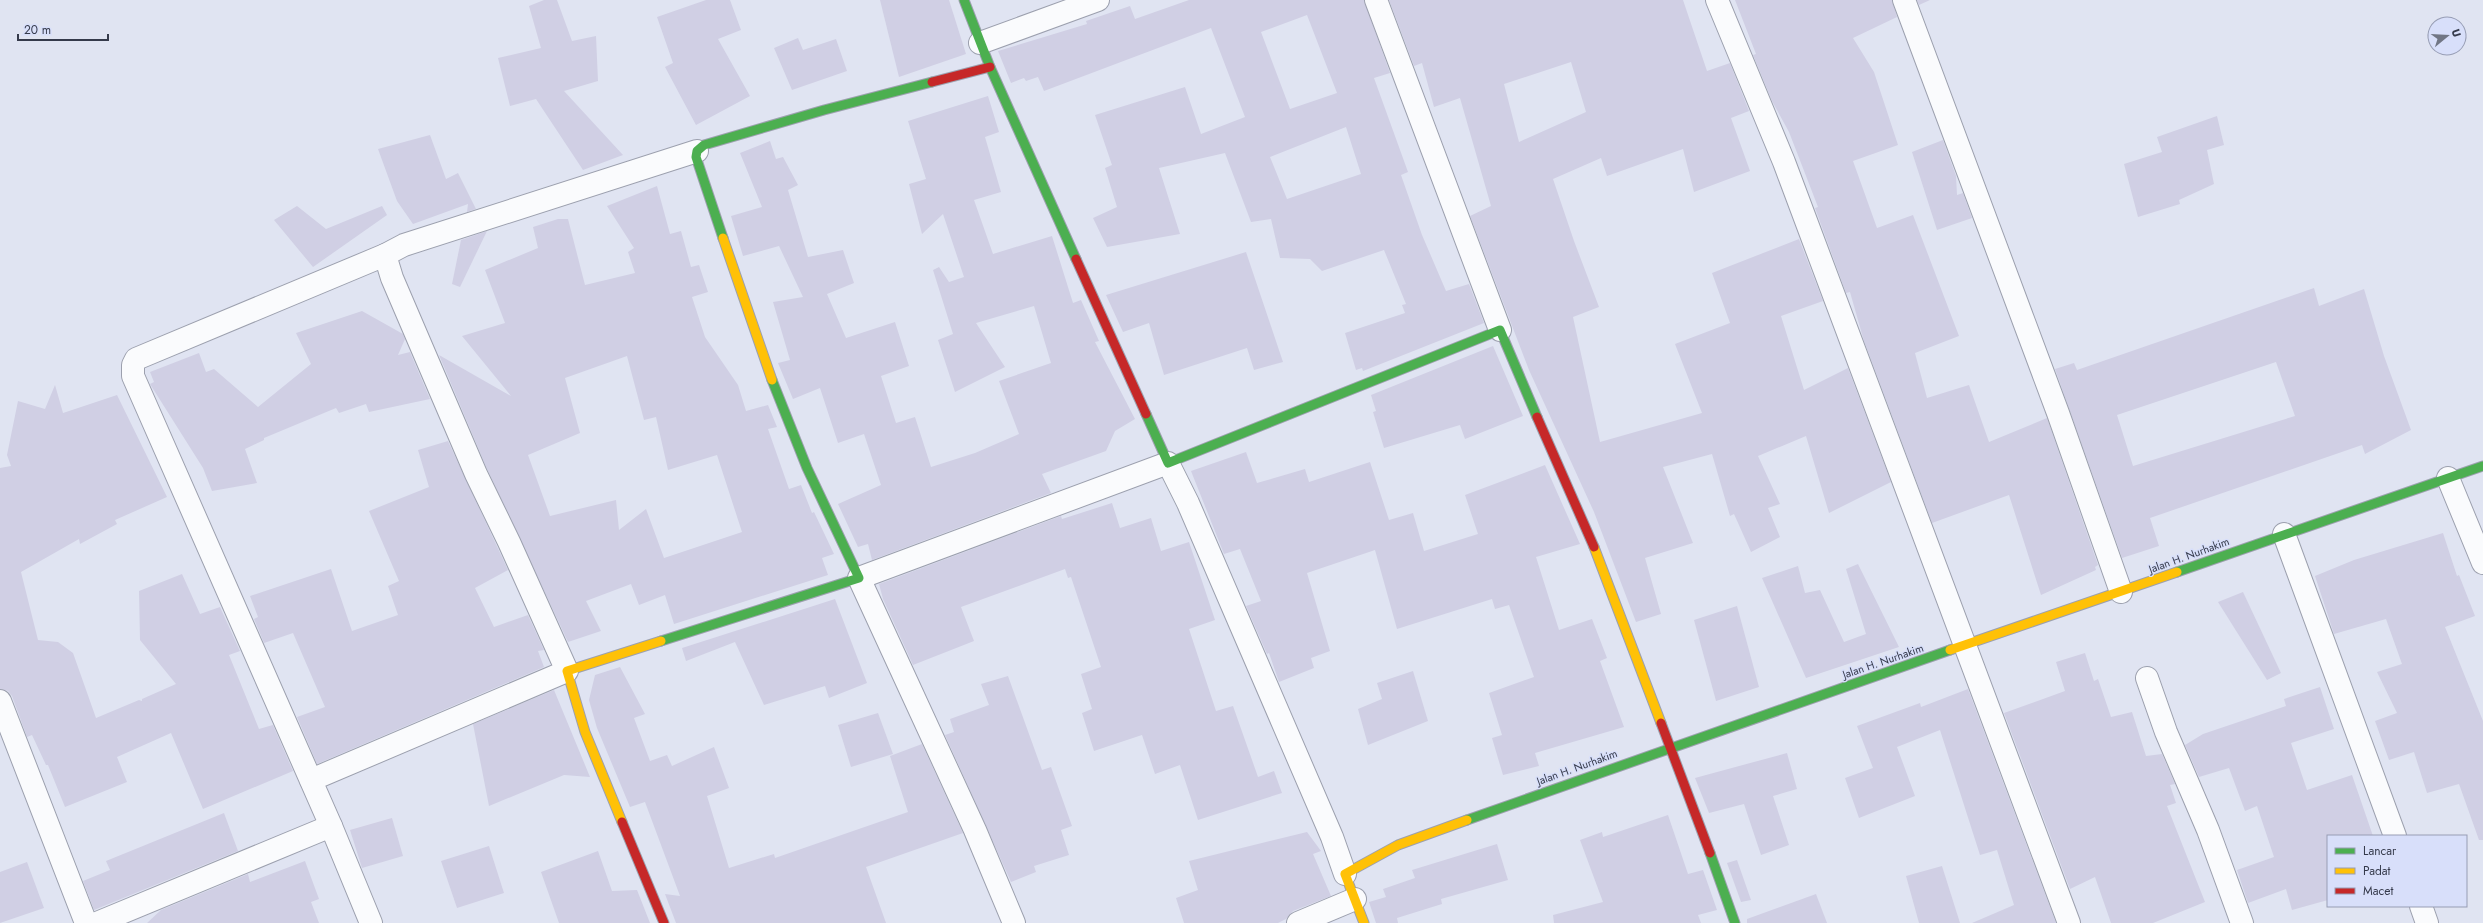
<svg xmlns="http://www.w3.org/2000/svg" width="2483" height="923" viewBox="0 0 2483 923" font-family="Jost,sans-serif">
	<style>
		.building { fill: #d0cfe4; fill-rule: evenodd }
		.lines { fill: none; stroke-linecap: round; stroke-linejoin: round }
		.street-casing { stroke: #9ca0ae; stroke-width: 24 }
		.fast-casing { stroke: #9ca0ae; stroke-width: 11 }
		.slow-casing { stroke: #9ca0ae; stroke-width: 11 }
		.jam-casing { stroke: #9ca0ae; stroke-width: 11 }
		.street { stroke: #fafbfd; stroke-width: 22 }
		.fast { stroke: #4caf50; stroke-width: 9 }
		.slow { stroke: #ffc107; stroke-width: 9 }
		.jam { stroke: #c62828; stroke-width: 9 }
		.labels { text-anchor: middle; stroke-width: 3; stroke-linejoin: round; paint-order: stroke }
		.street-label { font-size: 11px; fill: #353a4b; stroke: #d8dffa }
	</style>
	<rect width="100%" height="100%" fill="#e0e4f2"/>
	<g class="building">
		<polygon points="544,0 557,0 572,41 596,36 598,81 564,91 623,155 583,170 536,99 510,106 498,58 541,48 529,6"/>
		<polygon points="706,0 730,0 741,30 718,39 750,96 696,125 665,67 673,63 657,17"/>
		<polygon points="880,0 949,0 966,54 899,77"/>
		<path d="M1189,0H1364L1390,73L1374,78L1408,172L1401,175L1422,235L1446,291L1469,284L1484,323L1363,371L1362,368L1356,370L1345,333L1405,313L1402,305L1406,304L1384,250L1322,271L1310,259L1280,258L1271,219L1251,222L1225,153L1159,168L1180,234L1107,247L1093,218L1117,207L1105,168L1112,165L1095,115L1185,87L1201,134L1245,117L1211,28L1044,91L1038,77L1026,81L1024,78L1011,83L998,51L1087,24L1086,21L1130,6L1135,19ZM1307,15L1337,93L1290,109L1261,32ZM1346,127L1361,174L1287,199L1270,157Z"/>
		<path d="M1389,0H1683L1707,71L1730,63L1749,111L1731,118L1750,171L1694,192L1683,149L1607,176L1601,158L1553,179L1574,241L1599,307L1573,317L1600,442L1702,413L1675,344L1730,323L1712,273L1799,239L1823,301L1781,316L1804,390L1848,368L1891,482L1829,513L1806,436L1758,456L1780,504L1768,508L1780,537L1751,552L1734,514L1730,516L1712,454L1663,467L1693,543L1645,558L1661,614L1636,622L1594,512L1529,370L1470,216L1491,206L1460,98L1434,107L1422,63L1414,66ZM1571,62L1586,112L1519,142L1504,84Z"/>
		<polygon points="1735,0 1892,0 1897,17 1853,38 1874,72 1898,145 1853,161 1877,228 1913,215 1959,336 1915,353 1927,398 1969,385 1989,442 2047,418 2098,565 2095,567 2096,570 2041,595 2009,495 1932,523 1864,341 1850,292 1846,293 1815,208 1818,207 1789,132 1772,101 1753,55 1756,54"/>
		<polygon points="1917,0 1930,0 1919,5"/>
		<polygon points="798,38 803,50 836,39 847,71 792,90 774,48"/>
		<polygon points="988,96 999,132 985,137 1001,192 974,200 993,254 1052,236 1073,303 1081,300 1099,341 1095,342 1135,419 1115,431 1106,451 1042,474 1051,493 872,560 868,544 858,547 838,504 881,485 864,434 838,443 820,388 793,399 778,363 790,360 773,302 803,297 779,246 743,256 731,216 762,207 740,153 770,141 776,159 783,157 798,185 788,190 808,257 843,250 854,283 827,294 846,338 895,322 909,366 881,376 896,423 915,417 931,467 975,453 1019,434 999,381 1051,363 1034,306 976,323 1005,367 955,392 938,340 953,334 933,270 939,267 949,282 964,277 943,214 922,234 909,184 926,179 908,121"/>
		<polygon points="2217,116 2224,145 2207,150 2214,184 2179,200 2180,204 2138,217 2124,164 2162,152 2157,137"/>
		<polygon points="430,135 446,179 458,173 476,209 467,212 468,204 413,224 397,201 378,149"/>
		<polygon points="1943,140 1956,176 1957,195 1963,193 1972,218 1937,230 1912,152"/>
		<path d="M657,186L670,234L681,231L691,267L699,265L708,292L692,297L705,337L738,385L746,411L768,405L777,427L768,429L789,489L801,485L812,513L814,512L834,554L822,558L828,575L674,624L665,595L639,605L631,584L586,601L601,631L568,642L487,469L439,355L511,396L462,336L505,323L485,270L538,248L533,227L558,219H568L585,285L635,273L628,252L634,248L607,206ZM627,356L644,420L656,417L668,470L717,455L742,532L664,558L646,509L619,530L616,500L550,516L528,455L580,433L565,378Z"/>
		<polygon points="297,206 326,229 382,206 387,215 313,267 274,220"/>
		<polygon points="487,231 460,287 452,284 461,240"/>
		<polygon points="1246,252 1283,362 1254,370 1247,348 1164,375 1149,323 1123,332 1106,295"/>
		<path d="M2314,288L2319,306L2364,289L2384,356L2411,430L2365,454L2362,445L2150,518L2159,546L2122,558L2055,369L2074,363L2077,370ZM2276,362L2295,416L2133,466L2117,415Z"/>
		<polygon points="362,311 403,334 405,339 398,355 410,352 430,399 369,412 366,404 339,413 336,408 264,438 264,440 245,449 257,483 212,491 203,468 150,384 154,382 150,372 199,353 206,372 214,369 258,407 311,364 296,333"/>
		<polygon points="1493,346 1523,416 1465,439 1460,425 1384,448 1373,412 1376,411 1371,395"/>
		<polygon points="55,385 63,413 117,395 167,497 115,520 117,524 80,544 79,539 21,572 38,640 58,642 73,653 96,718 139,700 142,701 142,699 176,684 140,640 139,591 182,574 200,614 220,607 240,651 229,655 259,729 273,725 293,771 203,809 171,733 117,757 127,782 65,807 48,765 46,765 32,735 27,737 12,696 8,691 0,689 0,468 11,466 7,455 18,401 45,409"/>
		<polygon points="448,441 508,570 475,588 494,627 528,615 544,650 538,651 544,667 317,764 297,717 325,707 293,633 264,643 254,619 258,617 250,596 331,569 352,631 398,615 388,586 399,581 369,511 429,487 418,450"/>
		<polygon points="1246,452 1257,483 1305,469 1309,482 1370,462 1389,520 1413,513 1424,551 1478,534 1465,495 1545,465 1580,544 1536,557 1559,630 1592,619 1607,658 1600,661 1624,727 1535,753 1539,766 1503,775 1492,738 1502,735 1489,693 1534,677 1509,605 1495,609 1492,599 1397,629 1375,550 1307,573 1330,651 1311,658 1314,668 1279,682 1269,653 1267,654 1246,606 1261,601 1240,549 1224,554 1191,471"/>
		<polygon points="1112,503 1120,528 1151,518 1161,551 1189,542 1215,620 1189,629 1216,711 1233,706 1258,777 1274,771 1282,793 1198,820 1180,765 1155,774 1142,735 1094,751 1082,713 1092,709 1081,674 1101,667 1071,577 1068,578 1065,569 961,607 974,641 913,665 883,599 879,584 1061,516 1062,519"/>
		<polygon points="2443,533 2457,576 2459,575 2475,616 2445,627 2483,721 2483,840 2479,840 2459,784 2427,793 2414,752 2389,760 2375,721 2397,713 2377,672 2402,664 2386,619 2334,634 2315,576 2354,560"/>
		<polygon points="1858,564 1899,647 1806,678 1762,578 1798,566 1805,593 1820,590 1844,642 1866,634 1846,569"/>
		<polygon points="2243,592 2281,673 2267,680 2218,602"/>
		<polygon points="835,599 867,683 829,698 825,686 764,705 735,642 686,661 682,648"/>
		<polygon points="1737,606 1759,687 1716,701 1694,620"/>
		<polygon points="2085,653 2094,681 2098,679 2111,717 2132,712 2146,756 2162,754 2175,784 2170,785 2176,803 2167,806 2205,902 2153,923 2111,923 2095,877 2070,889 2004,713 2065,691 2056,662"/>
		<polygon points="620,667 645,714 634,718 650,761 667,755 672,766 714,747 729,788 707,796 729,868 774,854 775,858 908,812 890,756 922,744 963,833 866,867 886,923 676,923 665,894 680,896 645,802 630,807 597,728 589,700 595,675"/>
		<polygon points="1413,671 1428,721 1368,745 1358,709 1382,699 1377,683"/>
		<polygon points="1008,676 1042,770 1051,767 1072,826 1061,830 1069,855 1034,866 1036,872 1011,882 945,735 954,732 950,719 989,705 981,684"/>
		<polygon points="2320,687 2334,729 2291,743 2307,790 2352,775 2373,836 2328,836 2328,900 2292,910 2286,889 2248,903 2237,870 2274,857 2257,806 2245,811 2229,768 2199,777 2185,745 2203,734 2286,706 2284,699"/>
		<polygon points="1968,689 2056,923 1972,923 2014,905 1997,850 1980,855 1940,730 1897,747 1915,796 1859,818 1845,778 1873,768 1857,726 1920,703 1921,707"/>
		<polygon points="554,690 590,777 564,775 489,806 473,724"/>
		<polygon points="878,713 893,754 851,767 838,725"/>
		<polygon points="1787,753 1797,789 1773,796 1789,845 1761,855 1744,804 1709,813 1695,778"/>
		<polygon points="224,813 238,851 94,910 83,881 110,870 106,861"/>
		<polygon points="1668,815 1688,874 1703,870 1717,910 1698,915 1701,923 1554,923 1553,915 1603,902 1580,840 1602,832 1603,837"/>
		<polygon points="392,818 403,856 362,868 350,830"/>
		<polygon points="1307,832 1321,851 1313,854 1331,896 1293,911 1286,919 1278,923 1184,923 1176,898 1198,890 1189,861"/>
		<polygon points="1497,844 1508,880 1441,899 1442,904 1397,918 1398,923 1376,923 1369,902 1386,897 1383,889 1415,878 1412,870"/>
		<polygon points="489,846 504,893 457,908 441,861"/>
		<polygon points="598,851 612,891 637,890 650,923 559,923 541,872"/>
		<polygon points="1737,860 1751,900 1741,902 1727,863"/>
		<polygon points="305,861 319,899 311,902 319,923 147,923 161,910 248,874 250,882"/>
		<polygon points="27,862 44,908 0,923 0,872"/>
		<polygon points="1942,866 1960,923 1919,923 1906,876"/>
		<polygon points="1816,894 1827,923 1747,923 1747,919"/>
	</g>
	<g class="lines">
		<defs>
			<g id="street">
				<polyline points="1376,0 1500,330"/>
				<polyline points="1717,0 1784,162 2069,923"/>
				<polyline points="1904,0 2058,413 2121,592"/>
				<polyline points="980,43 1098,0"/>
				<polyline points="2448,478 2483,563"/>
				<polyline points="2284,534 2395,836"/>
				<polyline points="2147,678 2166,732 2208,830 2242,923"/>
				<polyline points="0,701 86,923"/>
				<polyline points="311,780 567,671 509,542 476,474 392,278 385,255 404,245 697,151"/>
				<polyline points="2421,906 2427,923"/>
				<polyline points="97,923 331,826"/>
				<polyline points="371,923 331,826 133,376 133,365 136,359 385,255"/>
				<polyline points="1014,923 975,830 859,578 1168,463 1188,503 1332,837 1345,874"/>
				<polyline points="1298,923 1355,899"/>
			</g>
			<g id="fast">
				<polyline points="964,0 990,67 1076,259"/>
				<polyline points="723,238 696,157 697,151 704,145 824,110 932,82"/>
				<polyline points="1146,414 1168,463 1500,330 1537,417"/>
				<polyline points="2177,572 2483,466"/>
				<polyline points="661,641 859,578 807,468 772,380"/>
				<polyline points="1467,820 1950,650"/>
				<polyline points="1710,853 1735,923"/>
			</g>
			<g id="slow">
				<polyline points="723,238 772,380"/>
				<polyline points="1594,547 1661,723"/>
				<polyline points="1950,650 2177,572"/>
				<polyline points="622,822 585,732 567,671 661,641"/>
				<polyline points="1364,923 1345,874 1398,845 1467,820"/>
			</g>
			<g id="jam">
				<polyline points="932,82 990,67"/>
				<polyline points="1076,259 1146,414"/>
				<polyline points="1537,417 1594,547"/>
				<polyline points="1661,723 1710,853"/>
				<polyline points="622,822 664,923"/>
			</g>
		</defs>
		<use href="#street" class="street-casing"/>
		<use href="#fast" class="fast-casing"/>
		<use href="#slow" class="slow-casing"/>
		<use href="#jam" class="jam-casing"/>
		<use href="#street" class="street"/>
		<use href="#fast" class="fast"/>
		<use href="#slow" class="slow"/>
		<use href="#jam" class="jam"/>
	</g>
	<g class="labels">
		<g class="street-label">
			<text transform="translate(2189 555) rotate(-20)" y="4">Jalan H. Nurhakim</text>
			<text transform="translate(1883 661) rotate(-19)" y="4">Jalan H. Nurhakim</text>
			<text transform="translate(1577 767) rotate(-20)" y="4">Jalan H. Nurhakim</text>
		</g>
	</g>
	<rect x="2327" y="835" width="140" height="72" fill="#d8dffa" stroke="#979db4"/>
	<rect x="2335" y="848" width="20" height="6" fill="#4caf50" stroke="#979db4"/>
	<text x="2363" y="855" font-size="12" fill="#353a4b">Lancar</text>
	<rect x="2335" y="868" width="20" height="6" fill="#ffc107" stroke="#979db4"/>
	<text x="2363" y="875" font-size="12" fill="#353a4b">Padat</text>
	<rect x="2335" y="888" width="20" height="6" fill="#c62828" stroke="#979db4"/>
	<text x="2363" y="895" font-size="12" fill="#353a4b">Macet</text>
	<g transform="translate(2447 36) rotate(72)"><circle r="19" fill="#d8dffa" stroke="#979db4"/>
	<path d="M0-3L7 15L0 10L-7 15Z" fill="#717685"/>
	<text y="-6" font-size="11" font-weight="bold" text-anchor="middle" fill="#353a4b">U</text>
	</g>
	<path d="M18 34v6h90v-6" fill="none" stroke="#353a4b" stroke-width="2"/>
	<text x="24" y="34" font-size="12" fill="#353a4b" stroke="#d8dffa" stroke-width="3" paint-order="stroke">20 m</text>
</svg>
